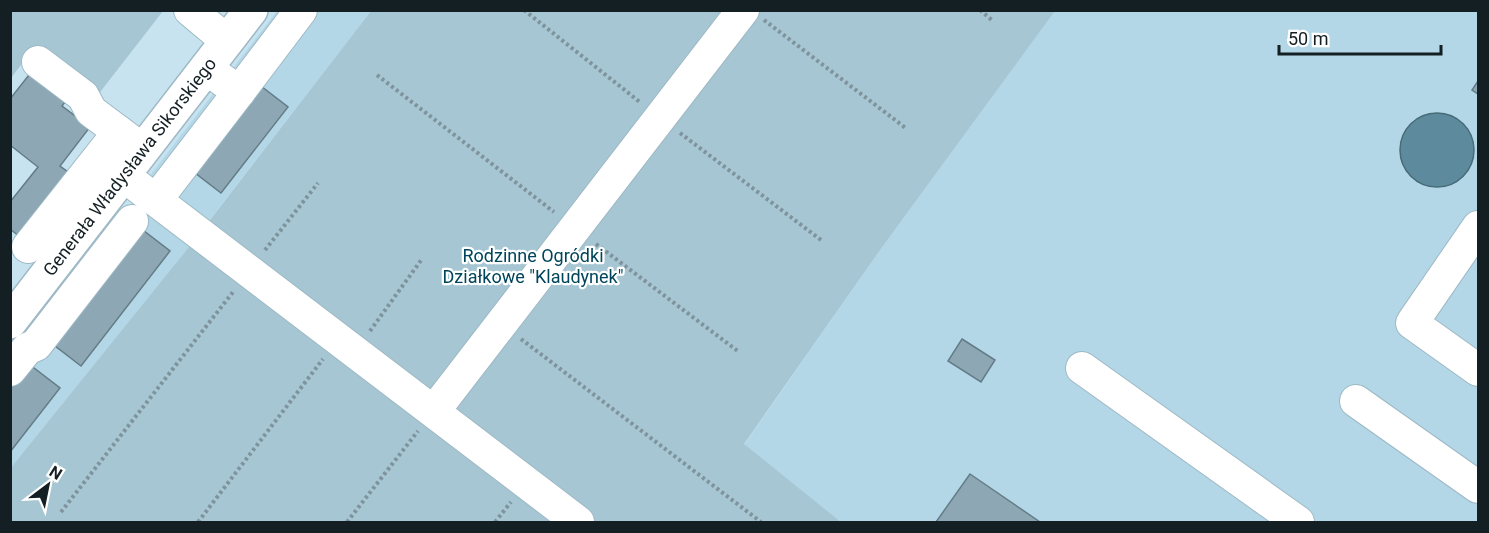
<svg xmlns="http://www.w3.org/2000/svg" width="1489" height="533" viewBox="0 0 1489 533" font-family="Roboto,sans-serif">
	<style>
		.built { fill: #b3d7e7 }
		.green { fill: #a6c6d3 }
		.water { fill: #5d8b9d; stroke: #476b78; stroke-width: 1.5 }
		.building { fill: #8da8b4; stroke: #637c87; stroke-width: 1.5 }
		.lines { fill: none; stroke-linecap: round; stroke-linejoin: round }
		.minor-casing { stroke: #9eb9c5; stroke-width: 34 }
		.major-casing { stroke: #9eb9c5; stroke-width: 36 }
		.path { stroke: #7e939c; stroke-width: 4; stroke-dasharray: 3 3; stroke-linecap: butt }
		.minor { stroke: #fff; stroke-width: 32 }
		.major { stroke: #fff; stroke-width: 33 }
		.labels { text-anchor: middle; stroke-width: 4.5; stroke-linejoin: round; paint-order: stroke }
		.street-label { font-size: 18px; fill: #141f23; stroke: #fff }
		.park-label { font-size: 18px; fill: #00455a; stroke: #fff }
	</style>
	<rect width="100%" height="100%" fill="#c7e3f0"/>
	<g class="built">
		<polygon points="277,11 371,11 204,227 153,188 151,174"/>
		<polygon points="1055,11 1478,11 1478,522 841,522 744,445 880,250"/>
		<polygon points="127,204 193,242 11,469 11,355"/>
	</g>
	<g class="green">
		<polygon points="11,11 163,11 97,96 34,48 11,78"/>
		<polygon points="371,11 1055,11 880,250 744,444 841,522 11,522 10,469 193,242"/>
	</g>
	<circle class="water" cx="1437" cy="150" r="37"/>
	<g class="building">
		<polygon points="36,66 70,95 62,106 90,127 60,166 75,177 25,241 10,229 10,202 38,167 10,145 10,99"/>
		<polygon points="1478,81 1478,94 1472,90"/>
		<polygon points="257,83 288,107 221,193 190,169"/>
		<polygon points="139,227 170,251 81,366 50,342"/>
		<polygon points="962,339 995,360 981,382 948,361"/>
		<polygon points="25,361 60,388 10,452 10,380"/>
		<polygon points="970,474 1040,522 936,522"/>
	</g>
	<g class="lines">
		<defs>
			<g id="minor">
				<polyline points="190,10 227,41"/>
				<polyline points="38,62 83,96 91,111 135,144"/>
				<polyline points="206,68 239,92 301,10"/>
				<polyline points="124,176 578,522"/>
				<polyline points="156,200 239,92"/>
				<polyline points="1478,227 1412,323 1478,370"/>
				<polyline points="28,247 119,132"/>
				<polyline points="1082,368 1298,522"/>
				<polyline points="10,370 27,349 36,345 132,221"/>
				<polyline points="1356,401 1478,487"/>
				<polyline points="434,411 743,10"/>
			</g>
			<g id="major">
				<path id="s1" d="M10,322L251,10"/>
			</g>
		</defs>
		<use href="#minor" class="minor-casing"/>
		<use href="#major" class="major-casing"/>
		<g class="path">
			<polyline points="524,10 641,103"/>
			<polyline points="980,10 993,21"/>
			<polyline points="764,20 907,129"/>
			<polyline points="377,75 554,212"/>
			<polyline points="680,133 821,240"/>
			<polyline points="596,244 739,352"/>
			<polyline points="265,250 318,183"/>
			<polyline points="370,331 422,259"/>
			<polyline points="521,339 761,522"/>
			<polyline points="61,512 233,292"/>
			<polyline points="198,522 323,359"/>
			<polyline points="347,522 418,431"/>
			<polyline points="495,522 511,502"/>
		</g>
		<use href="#minor" class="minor"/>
		<use href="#major" class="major"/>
	</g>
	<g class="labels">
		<g class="street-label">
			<text dy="6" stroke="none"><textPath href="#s1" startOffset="196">Generała Władysława Sikorskiego</textPath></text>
		</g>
		<g class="park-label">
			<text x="533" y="262">Rodzinne Ogródki<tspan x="533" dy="21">Działkowe "Klaudynek"</tspan></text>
		</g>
	</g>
	<rect width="1489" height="533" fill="none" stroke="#141f23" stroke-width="24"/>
	<g transform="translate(48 485) rotate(32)" stroke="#ffffff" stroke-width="4.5" paint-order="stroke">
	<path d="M0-4.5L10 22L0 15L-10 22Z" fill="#141f23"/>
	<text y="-9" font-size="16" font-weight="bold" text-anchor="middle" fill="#141f23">N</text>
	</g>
	<path d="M1279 45v9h162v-9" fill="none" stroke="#141f23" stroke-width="3"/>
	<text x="1288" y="45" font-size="18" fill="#141f23" stroke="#ffffff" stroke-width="4.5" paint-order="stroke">50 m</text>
</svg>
